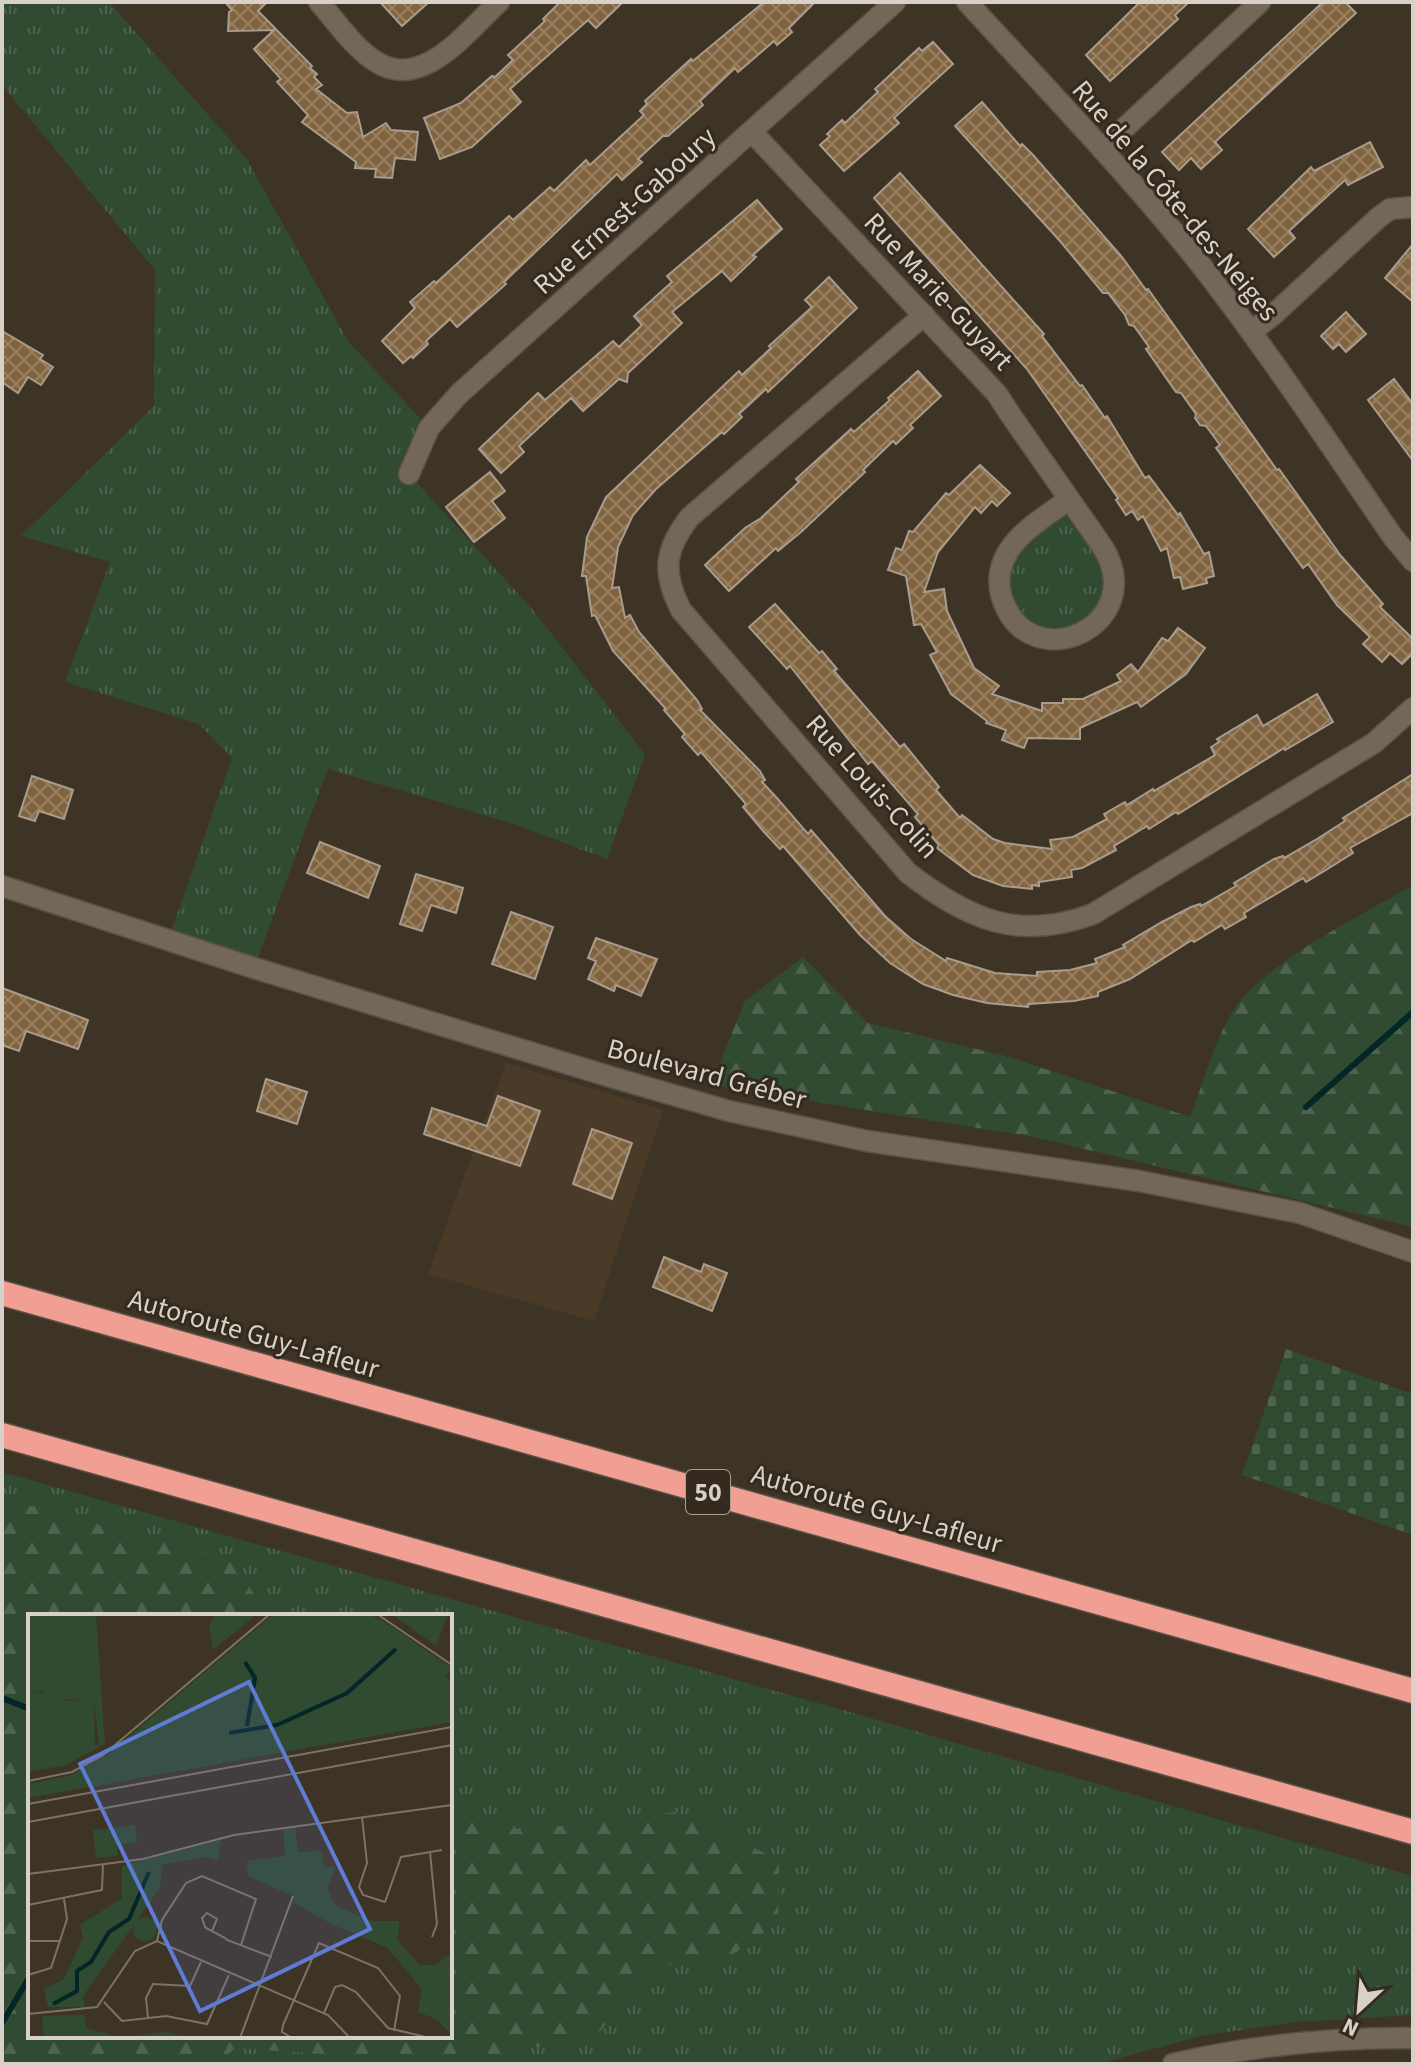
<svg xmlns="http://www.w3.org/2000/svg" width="1415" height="2066" viewBox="0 0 1415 2066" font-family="'Source Sans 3',sans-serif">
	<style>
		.built { fill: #4a3b28 }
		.grass { fill: url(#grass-tufts); fill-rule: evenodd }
		.forest { fill: url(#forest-firs) }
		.cemetery { fill: url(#cemetery-stones) }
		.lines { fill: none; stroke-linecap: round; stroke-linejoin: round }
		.stream { stroke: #032627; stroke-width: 6 }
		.building { fill: url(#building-cross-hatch); stroke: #a99c8c; stroke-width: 2 }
		.minor-casing { stroke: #5a5247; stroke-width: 23 }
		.tertiary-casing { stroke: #5a5247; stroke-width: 23 }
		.motorway-casing { stroke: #5a5247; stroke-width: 27 }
		.minor { stroke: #736758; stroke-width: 20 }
		.tertiary { stroke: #736758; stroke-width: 20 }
		.motorway { stroke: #f09f92; stroke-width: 24 }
		.labels { text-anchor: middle; stroke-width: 6; stroke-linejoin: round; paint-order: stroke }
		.shield { fill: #342a1d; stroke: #a69f95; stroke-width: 2 }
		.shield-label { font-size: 26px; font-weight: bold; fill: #d7d1c9 }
		.street-label { font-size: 28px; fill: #d7d1c9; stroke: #342a1d }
		.inset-river { fill: none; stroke: #032627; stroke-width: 4 }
		.inset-road { fill: none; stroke: #7b7367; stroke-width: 2 }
		.view { fill: #5e7cd3; fill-opacity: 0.15; stroke: #5e7cd3; stroke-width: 4 }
		.inset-edge { fill: none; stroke: #d7d1c9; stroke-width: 4 }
	</style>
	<defs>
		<pattern id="grass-tufts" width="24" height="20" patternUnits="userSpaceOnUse" patternTransform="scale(2)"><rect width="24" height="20" fill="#314a32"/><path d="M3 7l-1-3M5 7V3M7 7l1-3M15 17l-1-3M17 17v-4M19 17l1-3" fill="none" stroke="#4e634e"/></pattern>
		<pattern id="forest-firs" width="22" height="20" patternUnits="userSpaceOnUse" patternTransform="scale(2)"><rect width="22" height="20" fill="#314a32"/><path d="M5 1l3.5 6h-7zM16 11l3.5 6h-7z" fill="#4e634e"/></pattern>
		<pattern id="cemetery-stones" width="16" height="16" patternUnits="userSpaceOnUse" patternTransform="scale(2)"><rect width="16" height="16" fill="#314a32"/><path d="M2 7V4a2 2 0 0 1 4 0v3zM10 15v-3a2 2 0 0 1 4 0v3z" fill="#4e634e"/></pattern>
		<pattern id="building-cross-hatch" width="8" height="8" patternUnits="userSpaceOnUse" patternTransform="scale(2)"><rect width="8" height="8" fill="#81643f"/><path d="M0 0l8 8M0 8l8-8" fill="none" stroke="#988062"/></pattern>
	</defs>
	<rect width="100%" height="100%" fill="#3e3426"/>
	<polygon class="built" points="506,1063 663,1110 594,1321 428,1274"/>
	<g class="grass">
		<polygon points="2,2 109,2 246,158 348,341 429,428 409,474 532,609 645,754 607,859 514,824 328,769 254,968 168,940 232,758 199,724 65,682 110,562 21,536 154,406 155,270 2,85"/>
		<polygon points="1069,499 1114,577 1085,632 1027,632 999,579 1001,566"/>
		<path d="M2,1472L860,1715L1413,1876V2015L1296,2022L1200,2036L1098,2064H2ZM30,1616H450V2036H30Z"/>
	</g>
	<g class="forest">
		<path d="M1413,885V1227L1034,1137L711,1085L745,1001L803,957L868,1023L1006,1056L1190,1117C1205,1080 1213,1041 1235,1008C1266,962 1364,914 1413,885Z"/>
		<polygon points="2,1498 234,1562 267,1616 30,1616 30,2036 450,2036 450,1819 526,1830 678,1812 779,1860 778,1923 722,1962 655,1965 599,2032 464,2064 235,2048 217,2064 2,2064"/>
	</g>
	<polygon class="cemetery" points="1286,1349 1413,1394 1413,1535 1242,1475"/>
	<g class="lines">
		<g class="stream">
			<polyline points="1306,1107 1413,1012"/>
			<polyline points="2,1698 30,1709"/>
			<polyline points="2,2023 30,1976"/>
		</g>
	</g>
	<g class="building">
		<polygon points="225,2 267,2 258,11 312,66 310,68 317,74 314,77 322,85 316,89 347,113 357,112 363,137 386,123 391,130 418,132 415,160 395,158 392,178 375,177 376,169 355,168 356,162 302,122 308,115 277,82 281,79 254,49 274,30 228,31 229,12 232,10"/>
		<polygon points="380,2 429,2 402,26"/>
		<polygon points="560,2 623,2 596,28 588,20 510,89 521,102 472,147 440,159 424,118 461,103 492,76 495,77 513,60 508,55 545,21 543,19"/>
		<polygon points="764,2 815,2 789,28 792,32 777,45 774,41 738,72 735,68 700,101 703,105 668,136 663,136 638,159 642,162 622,180 617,174 504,282 506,284 457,327 450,319 426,341 428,344 413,358 411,356 403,363 382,341 415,308 410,302 434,281 436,283 509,216 513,220 550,187 554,191 586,160 590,165 644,115 640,111 647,104 645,101 691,59 693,61"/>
		<polygon points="1140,2 1189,2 1175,15 1178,19 1110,81 1086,55"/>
		<polygon points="1323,2 1345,2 1356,13 1215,142 1222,150 1201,169 1191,158 1179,170 1162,152"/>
		<polygon points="933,42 953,64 894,118 899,123 844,171 820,145 830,136 827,134 842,120 845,123 878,92 875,89 919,48 922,51"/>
		<polygon points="982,102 1020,146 1022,144 1033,155 1122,257 1146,290 1148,289 1277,470 1279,469 1341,556 1383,604 1380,607 1413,639 1413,653 1402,664 1390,653 1382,662 1363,644 1370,637 1337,605 1308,564 1303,568 1216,448 1220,445 1206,426 1200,425 1195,418 1196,414 1181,393 1176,392 1146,349 1149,347 1134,326 1129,325 1125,315 1108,293 1103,293 1060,241 955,126"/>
		<polygon points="1370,142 1383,167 1348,185 1345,180 1289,231 1295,238 1274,257 1248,229 1311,167 1314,171"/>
		<polygon points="900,173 1044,334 1042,336 1080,386 1082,385 1105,418 1107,416 1145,478 1149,476 1178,515 1180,513 1204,554 1209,552 1214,576 1206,578 1207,583 1183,589 1180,577 1174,578 1167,548 1161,551 1143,516 1138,520 1132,511 1126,515 1116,500 1118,498 1027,369 874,198"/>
		<polygon points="757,200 782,229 753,255 756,257 731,281 722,271 672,312 682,323 628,373 627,382 619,379 583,411 571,398 519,446 524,452 501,473 479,449 538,393 545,400 613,341 619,347 642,325 634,316 672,282 667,276"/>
		<polygon points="1413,244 1413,302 1385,278"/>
		<polygon points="829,277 857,308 768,392 766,389 739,414 742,417 724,434 722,432 656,489 633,515 618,547 612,588 619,587 625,618 630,615 639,632 697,700 702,709 700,710 760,771 765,780 762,782 776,797 808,834 811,830 885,916 911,939 946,961 947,958 995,973 1037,976 1037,972 1070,970 1097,963 1095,959 1125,947 1123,945 1162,922 1191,907 1200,904 1201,906 1236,886 1234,883 1274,859 1283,856 1284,858 1317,839 1345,821 1343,818 1413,774 1413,813 1350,848 1353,853 1326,870 1306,882 1303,878 1244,913 1246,917 1225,929 1222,925 1194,942 1192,940 1130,979 1098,992 1098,996 1074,1001 1029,1004 1028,1007 987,1003 953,995 923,984 890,963 860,935 783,846 780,849 764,832 743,807 746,804 701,752 698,755 682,737 685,734 664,710 666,709 613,651 595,615 592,616 586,576 582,576 587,537 606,497 739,371 742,375 771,348 769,346 812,307 805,300"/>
		<polygon points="1346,312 1366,334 1346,352 1339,344 1333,349 1321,336"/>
		<polygon points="2,331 43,355 40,359 53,367 41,385 28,377 18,393 2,382"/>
		<polygon points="918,371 941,396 910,425 913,428 896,444 893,441 863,470 865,472 801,532 778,551 776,548 729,591 705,565 745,528 761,518 799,482 796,479 851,429 854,432 890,400 888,398"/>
		<polygon points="1394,379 1413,404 1413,461 1368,400"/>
		<polygon points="980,465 1010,493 997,506 992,501 981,513 975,507 938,552 924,592 944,589 947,611 974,668 999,686 992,694 1042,711 1042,703 1063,703 1063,699 1083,699 1121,681 1117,675 1131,664 1138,672 1162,638 1168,641 1178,628 1205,648 1186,674 1141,707 1137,702 1080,728 1080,739 1028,738 1024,748 1002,740 1006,730 986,723 987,721 951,694 930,655 937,652 921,624 914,625 906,576 888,570 896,548 902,550 909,531 913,532 946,493 949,495"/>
		<polygon points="490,472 505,491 492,501 505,518 474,542 446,507"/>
		<polygon points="775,604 819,653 822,651 837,669 834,671 900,747 904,744 939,787 936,790 960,818 962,815 993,839 1005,843 1052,849 1050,840 1073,837 1107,819 1104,814 1125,802 1127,805 1153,789 1154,791 1215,755 1211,747 1219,742 1217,739 1257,715 1263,726 1317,694 1333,722 1285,750 1284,748 1178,814 1176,812 1149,829 1147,826 1114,846 1116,850 1082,868 1071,870 1072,877 1039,882 1039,886 1032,885 1032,889 1003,886 973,875 937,848 939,845 915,817 918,814 872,761 868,764 790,666 787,669 749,627"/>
		<polygon points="32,776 73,790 64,819 39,811 35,821 19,816"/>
		<polygon points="320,842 380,866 368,898 307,873"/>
		<polygon points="416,874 463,888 456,913 431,905 422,931 400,924"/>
		<polygon points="511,912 553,927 535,979 492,964"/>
		<polygon points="596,938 657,959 641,996 616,985 614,991 588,979 596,961 588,958"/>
		<polygon points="2,988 88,1020 78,1049 26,1031 19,1051 2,1045"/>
		<polygon points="266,1079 307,1092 297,1124 257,1111"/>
		<polygon points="498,1096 540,1111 520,1166 424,1134 432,1108 487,1126"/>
		<polygon points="592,1129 632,1143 612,1199 573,1184"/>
		<polygon points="664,1257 701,1272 704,1264 727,1273 712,1311 653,1287"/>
	</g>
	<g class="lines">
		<defs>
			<g id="minor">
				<path d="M319,2C336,21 353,47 375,61C422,93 468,30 499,2"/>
				<path d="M753,133L997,394L1010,414L1102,546C1152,624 1030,682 1002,598C996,579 1001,560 1012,546C1026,527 1051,513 1069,499"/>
				<polyline points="1102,149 1260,2"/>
				<path d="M924,315L690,517C664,550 662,573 681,610L908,873C968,919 1018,942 1093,914L1374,743L1413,708"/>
				<polyline points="1252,331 1273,315 1378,218 1390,209 1413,207"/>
				<polyline points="409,474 429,428 459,394 895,2"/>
			</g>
			<g id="tertiary">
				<path d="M967,2C1045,87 1125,170 1197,260C1267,349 1329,444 1393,537L1413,561"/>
				<polyline points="2,886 254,968 611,1077 729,1111 867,1141 1139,1181 1300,1213 1413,1252"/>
				<path d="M1173,2064C1251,2046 1332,2037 1413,2038"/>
			</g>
			<g id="motorway">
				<polyline points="2,1293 1413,1691"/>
				<polyline points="2,1435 1413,1832"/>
			</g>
		</defs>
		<use href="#minor" class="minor-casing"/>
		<use href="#tertiary" class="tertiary-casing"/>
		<use href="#motorway" class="motorway-casing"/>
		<use href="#minor" class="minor"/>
		<use href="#tertiary" class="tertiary"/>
		<use href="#motorway" class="motorway"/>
	</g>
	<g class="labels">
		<rect class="shield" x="686" y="1470" width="44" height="44" rx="6"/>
		<g class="shield-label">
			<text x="708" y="1501">50</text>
		</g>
		<g class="street-label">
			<text transform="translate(1176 200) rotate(50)" y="10">Rue de la Côte-des-Neiges</text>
			<text transform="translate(624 210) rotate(-42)" y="10">Rue Ernest-Gaboury</text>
			<text transform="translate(939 291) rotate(47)" y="10">Rue Marie-Guyart</text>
			<text transform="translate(873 786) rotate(48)" y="10">Rue Louis-Colin</text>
			<text transform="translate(707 1073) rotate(15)" y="10">Boulevard Gréber</text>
			<text transform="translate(254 1333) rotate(16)" y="10">Autoroute Guy-Lafleur</text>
			<text transform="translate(877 1508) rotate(16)" y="10">Autoroute Guy-Lafleur</text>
		</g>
	</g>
	<g transform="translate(28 1614)">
		<rect width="424" height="424" fill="#3e3426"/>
		<path d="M246,0H341L360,10L424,54L417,63L422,66L424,60V108L0,184V170L44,161L79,141ZM6,77L39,87H66L67,133H0V85ZM267,212L270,238L294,237L296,254L308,252L299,275L307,291L343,307H371L370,326L391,351H407L424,338V422L410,406L390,398L394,376L360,334L303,310L265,288V282L220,262L219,247L257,242L255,214ZM41,401H56L58,414L91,423L138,418L167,424H50Z" fill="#314a32"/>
		<path d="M0,0H68L77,130L38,151L0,158V133H67L71,128L66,88L22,84L14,77H6L0,85ZM189,0H229L185,36L181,11ZM364,0H420L408,32ZM323,9L339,21L368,20L388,46L368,72L375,90L386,98L382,109L303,119L275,132L222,141L205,130L211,117L172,126L155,137L140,138L136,130L151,107L194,83L199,71L195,56L204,44L237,28L268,25L284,10ZM193,226L190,247L178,243L134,251L132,274L55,382L57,393H20L16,375L36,365L55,323L52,311L94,284V252ZM41,401L50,424H16L14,402Z" fill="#314a32"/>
		<path d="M107,211L109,228L89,231L90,242L68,244L65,216Z" fill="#314a32"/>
		<path d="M105 315a12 12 0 1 1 24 0a12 12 0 1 1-24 0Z" fill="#314a32"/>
		<path class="inset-river" d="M217,48L227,64L219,112M201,119L249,111L319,79L368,35M25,390L49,377V357L63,348L81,318L101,305L121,258"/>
		<path class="inset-road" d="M349,0L424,51M0,167L44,158L74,142L242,0M0,190L424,113M334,203L339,249L331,273L335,281L357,288L373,243L414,236M0,208L424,131M402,238L409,310L404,323M0,260L115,245L206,221L424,191M0,291L74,276L75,250M184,317L189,305L179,299L174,304L177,313L178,314L197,324L199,326L244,343M0,327H32M129,327L134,306L158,269L174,262L228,285L213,331M0,361L23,354L39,305L36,285M76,388L94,407L138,402L179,410L201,361M296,399L307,373L314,371L328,378L360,414L402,424M0,400L69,393L107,337L129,327L300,401L322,424M120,404L118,384L125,370L162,372L173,348M212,424L265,282M264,424L254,418L255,411L291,329L350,354L372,382L366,417"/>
		<path class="view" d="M221,68L342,315L172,397L52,150Z"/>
		<rect width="424" height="424" class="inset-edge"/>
	</g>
	<rect width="1415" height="2066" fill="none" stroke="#d7d1c9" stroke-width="8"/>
	<g transform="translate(1359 2010) rotate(206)" stroke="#342a1d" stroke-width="6" paint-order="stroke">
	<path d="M0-6L14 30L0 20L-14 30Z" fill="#d7d1c9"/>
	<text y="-12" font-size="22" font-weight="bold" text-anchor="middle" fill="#d7d1c9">N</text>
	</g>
</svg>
